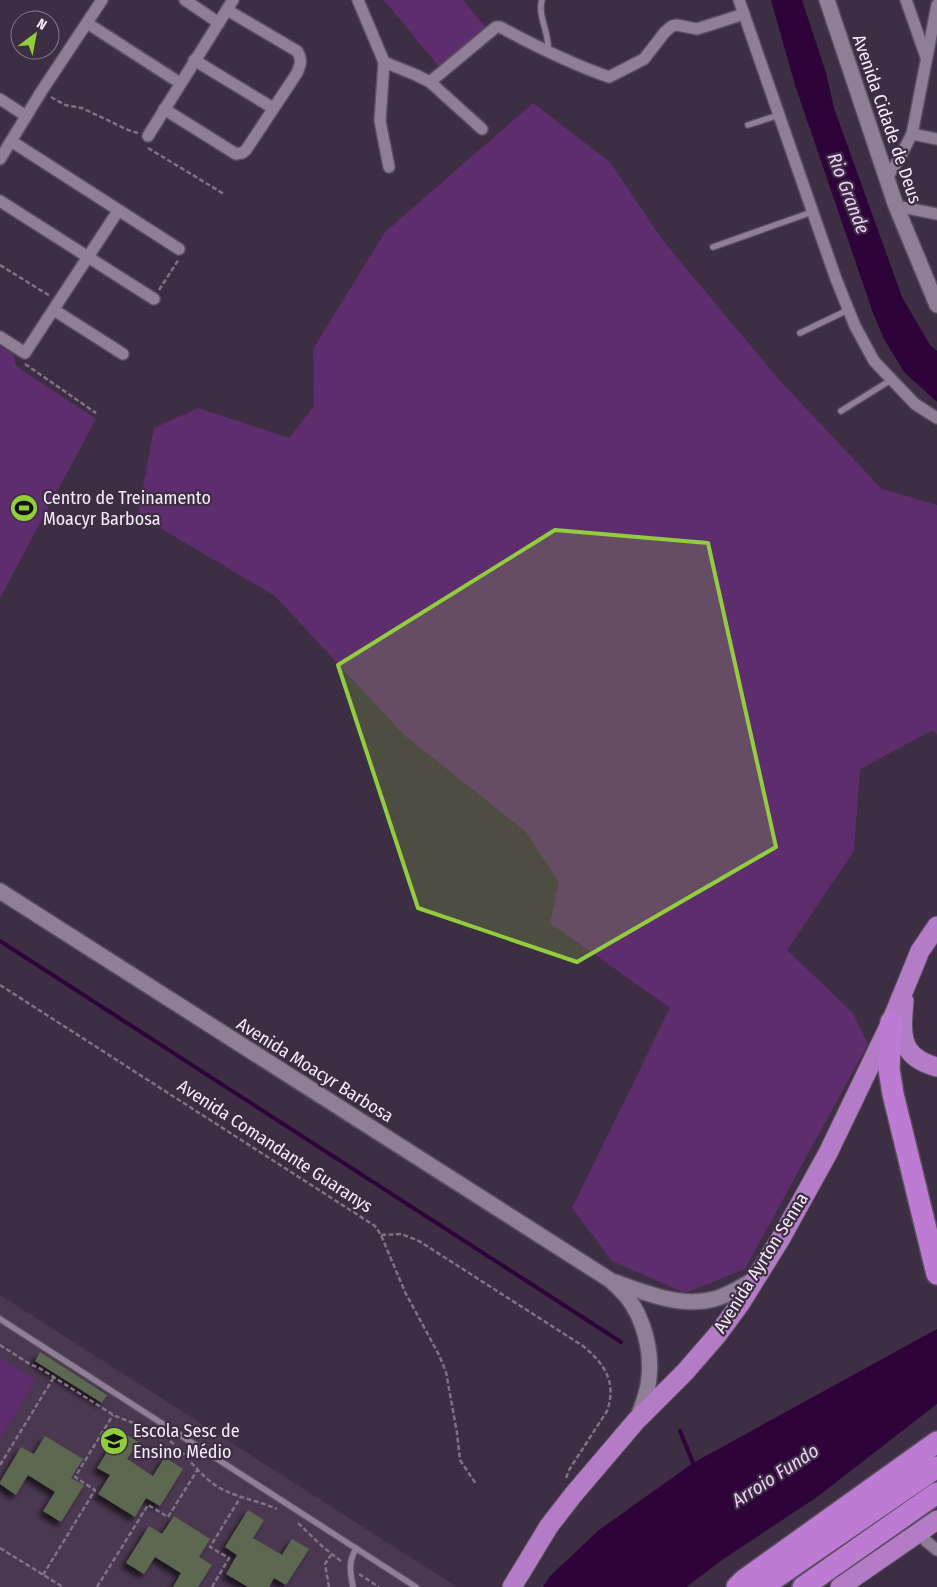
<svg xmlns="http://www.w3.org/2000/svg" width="937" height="1587" viewBox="0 0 937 1587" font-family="'Fira Sans Condensed',sans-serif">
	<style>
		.built { fill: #4a3750 }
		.green { fill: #5d2d6d }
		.water { fill: #2d0339 }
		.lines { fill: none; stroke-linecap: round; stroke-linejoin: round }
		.stream { stroke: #2d0339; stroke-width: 4 }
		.building { fill: #5c684f; filter: url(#shadow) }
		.service-casing { stroke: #5a4e5f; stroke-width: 8 }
		.minor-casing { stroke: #5a4e5f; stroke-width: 14 }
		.tertiary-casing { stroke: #5a4e5f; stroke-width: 18 }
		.trunk-casing { stroke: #5a4e5f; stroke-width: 21 }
		.motorway-casing { stroke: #5a4e5f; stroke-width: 24 }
		.path { stroke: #7f7284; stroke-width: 2.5; stroke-dasharray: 5 2.5; stroke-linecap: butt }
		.service { stroke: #907e96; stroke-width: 5.5 }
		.minor { stroke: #907e96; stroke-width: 11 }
		.tertiary { stroke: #907e96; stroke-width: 15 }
		.trunk { stroke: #b47cc7; stroke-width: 19 }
		.motorway { stroke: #bd7bd3; stroke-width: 21 }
		.marked { fill: #92cd3f; fill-opacity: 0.2; stroke: #92cd3f; stroke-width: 4; stroke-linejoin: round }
		.labels { text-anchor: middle; stroke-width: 4.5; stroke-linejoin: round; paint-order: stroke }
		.street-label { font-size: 18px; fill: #f5ecf9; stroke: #3d2e43 }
		.poi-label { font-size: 18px; fill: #f5ecf9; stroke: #3d2e43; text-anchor: start }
		.water-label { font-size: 19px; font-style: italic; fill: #eccef7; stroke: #3d2e43 }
	</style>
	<defs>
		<filter id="shadow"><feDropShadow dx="-4.5" dy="4.5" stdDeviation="2.5" flood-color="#0009"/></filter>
	</defs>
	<rect width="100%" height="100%" fill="#3d2e43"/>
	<polygon class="built" points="0,1295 457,1587 0,1587"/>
	<g class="green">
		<polygon points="384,0 463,0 492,35 445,74"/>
		<polygon points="533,103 610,162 664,242 781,382 882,489 937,505 937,735 933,730 860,769 854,851 787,950 853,1013 868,1044 745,1269 685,1293 612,1261 572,1208 670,1008 550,923 559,882 526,832 404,735 275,596 138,515 154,428 198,408 289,438 314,406 313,349 385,232"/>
		<polygon points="0,346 14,355 16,366 96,419 0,598"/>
		<polygon points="0,1358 36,1380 0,1439"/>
	</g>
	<g class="water">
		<polygon points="771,0 802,0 826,73 834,108 902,297 930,345 937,351 937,402 904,372 884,339 873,313 795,85"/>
		<polygon points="937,1329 937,1404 817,1497 725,1558 686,1587 543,1587 550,1576 599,1530 693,1463"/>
	</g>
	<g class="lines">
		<g class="stream">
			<polyline points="0,941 621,1342"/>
			<polyline points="680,1431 695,1468"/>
		</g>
	</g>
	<g class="building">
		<polygon points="40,1352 107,1395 102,1403 35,1361"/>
		<polygon points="120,1431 138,1442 127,1459 153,1476 165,1457 183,1469 160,1506 146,1498 135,1517 98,1494 110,1475 97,1468"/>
		<polygon points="45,1436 83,1459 71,1478 84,1485 61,1522 43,1511 55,1492 28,1475 16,1495 0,1484 0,1482 21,1447 34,1454"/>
		<polygon points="248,1510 264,1520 253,1538 282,1555 292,1539 309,1549 286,1585 274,1578 269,1587 248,1587 226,1574 237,1555 225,1547"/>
		<polygon points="174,1516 210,1539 199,1557 212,1565 198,1587 173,1587 181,1573 155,1557 144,1574 126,1563 149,1526 162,1534"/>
	</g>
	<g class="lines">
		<defs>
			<g id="service">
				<path d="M542,0C537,15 550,34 548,51"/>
				<polyline points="748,125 779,115"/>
				<polyline points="713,247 812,212"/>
				<polyline points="800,333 848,310"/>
				<polyline points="841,411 891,380"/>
				<polyline points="0,1319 416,1587"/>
				<path d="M353,1587C350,1570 348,1564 356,1548"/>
			</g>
			<g id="minor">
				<polyline points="185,0 219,23"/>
				<polyline points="358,0 384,62 380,121 389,167"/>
				<polyline points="739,0 836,279 855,326 874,361 915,404 937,418"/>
				<polyline points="906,0 926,57"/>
				<polyline points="87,23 180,83"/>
				<polyline points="194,60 273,108"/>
				<polyline points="384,62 416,75 430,82 482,129"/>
				<path d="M430,82L496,27H500C535,46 571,64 609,77L644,59L665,32L672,26L677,25L697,29L744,14"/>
				<polyline points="0,99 26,116"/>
				<path d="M164,109L236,154L242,153L246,150L297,73C301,64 302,59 297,51L227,10"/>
				<polyline points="912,134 937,139"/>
				<polyline points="148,136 233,0"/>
				<polyline points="11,141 179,249"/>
				<polyline points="0,159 41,92 102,0"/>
				<polyline points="888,176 898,161 912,134 937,5"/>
				<polyline points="0,201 154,299"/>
				<polyline points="896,206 937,214"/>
				<polyline points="54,310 123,354"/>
				<polyline points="0,337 25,353 118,211"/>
				<polyline points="919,1532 926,1541 937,1550"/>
			</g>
			<g id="tertiary">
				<polyline points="827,0 896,206 937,305"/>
				<path d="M0,891L610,1280C616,1285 622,1291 627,1297C644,1318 652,1352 649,1378C648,1393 642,1406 637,1420"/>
				<path d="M615,1282C645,1293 682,1308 714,1299C729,1295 743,1286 756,1278"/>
			</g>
			<g id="trunk">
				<path d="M904,1001C901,1035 899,1057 937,1067"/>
				<polyline points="512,1587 549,1526 573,1495 636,1421 685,1372 718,1334 740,1304 781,1238 828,1153 891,1022 920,951 937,926"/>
				<polyline points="840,1587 937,1520"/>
			</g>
			<g id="motorway">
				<polyline points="891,1022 889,1069 893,1094 937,1274"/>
				<polyline points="737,1587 744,1580 937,1442"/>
				<polyline points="762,1587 937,1467"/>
				<polyline points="803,1587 937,1493"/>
			</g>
		</defs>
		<use href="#service" class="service-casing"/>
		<use href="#minor" class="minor-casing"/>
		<use href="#tertiary" class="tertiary-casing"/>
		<use href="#trunk" class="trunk-casing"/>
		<use href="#motorway" class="motorway-casing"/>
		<g class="path">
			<polyline points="51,97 65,105 82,108 128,130 138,133"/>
			<polyline points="148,148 224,194"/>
			<polyline points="0,265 50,296"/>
			<polyline points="159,290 179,259"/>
			<polyline points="25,364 96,413"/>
			<polyline points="0,985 375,1226 381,1235 405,1292 439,1355 446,1372 457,1433 460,1460 476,1484"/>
			<path d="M381,1235L401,1234L419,1241L583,1346C605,1364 617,1383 607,1411L569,1470L566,1478"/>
			<polyline points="0,1345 28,1363 41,1369 115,1416 157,1432"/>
			<path d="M170,1441C187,1455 199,1475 218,1487C237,1498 257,1500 277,1509"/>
			<polyline points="0,1465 54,1377"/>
			<polyline points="298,1523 323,1547 342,1562"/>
			<polyline points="0,1548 63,1587"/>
			<polyline points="359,1574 379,1587"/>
			<polyline points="43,1575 95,1490 75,1477 113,1415"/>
			<polyline points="97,1587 148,1505 168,1517 198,1469"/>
			<polyline points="212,1587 229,1558 210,1547 240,1498"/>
			<polyline points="329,1587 325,1564 331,1555"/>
		</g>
		<use href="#service" class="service"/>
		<use href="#minor" class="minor"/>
		<use href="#tertiary" class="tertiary"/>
		<use href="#trunk" class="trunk"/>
		<use href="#motorway" class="motorway"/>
	</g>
	<path class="marked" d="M555,530L708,543L776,847L577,962L418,908L338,665Z"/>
	<defs>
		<symbol id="stadium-disc" viewBox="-11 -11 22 22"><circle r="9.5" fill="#92cd3f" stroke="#3d2e43"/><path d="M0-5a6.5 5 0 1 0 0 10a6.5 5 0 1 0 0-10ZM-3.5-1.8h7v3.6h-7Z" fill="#111"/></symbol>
		<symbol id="school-disc" viewBox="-11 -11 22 22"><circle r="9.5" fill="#92cd3f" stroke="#3d2e43"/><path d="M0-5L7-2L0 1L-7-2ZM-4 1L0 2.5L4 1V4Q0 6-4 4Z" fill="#111"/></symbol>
	</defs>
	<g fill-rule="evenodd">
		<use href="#stadium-disc" x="8" y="492" width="32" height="32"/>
		<use href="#school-disc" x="98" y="1425" width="32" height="32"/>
	</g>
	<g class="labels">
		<g class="street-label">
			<text transform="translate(887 119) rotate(71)" y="6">Avenida Cidade de Deus</text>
			<text transform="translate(315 1070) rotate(32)" y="6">Avenida Moacyr Barbosa</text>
			<text transform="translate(275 1146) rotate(33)" y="6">Avenida Comandante Guaranys</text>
			<text transform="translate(761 1263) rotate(-58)" y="6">Avenida Ayrton Senna</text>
		</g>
		<g class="poi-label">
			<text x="43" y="504">Centro de Treinamento<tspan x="43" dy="21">Moacyr Barbosa</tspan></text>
			<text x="133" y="1437">Escola Sesc de<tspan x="133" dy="21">Ensino Médio</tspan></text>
		</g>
		<g class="water-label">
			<text transform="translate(849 193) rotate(69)" y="7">Rio Grande</text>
			<text transform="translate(775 1475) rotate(-33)" y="7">Arroio Fundo</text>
		</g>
	</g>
	<g transform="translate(35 35) rotate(32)"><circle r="24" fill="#3d2e43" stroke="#877a8c"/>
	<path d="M0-4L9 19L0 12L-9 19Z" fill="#92cd3f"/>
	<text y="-8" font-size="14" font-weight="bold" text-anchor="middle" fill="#f5ecf9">N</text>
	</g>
</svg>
